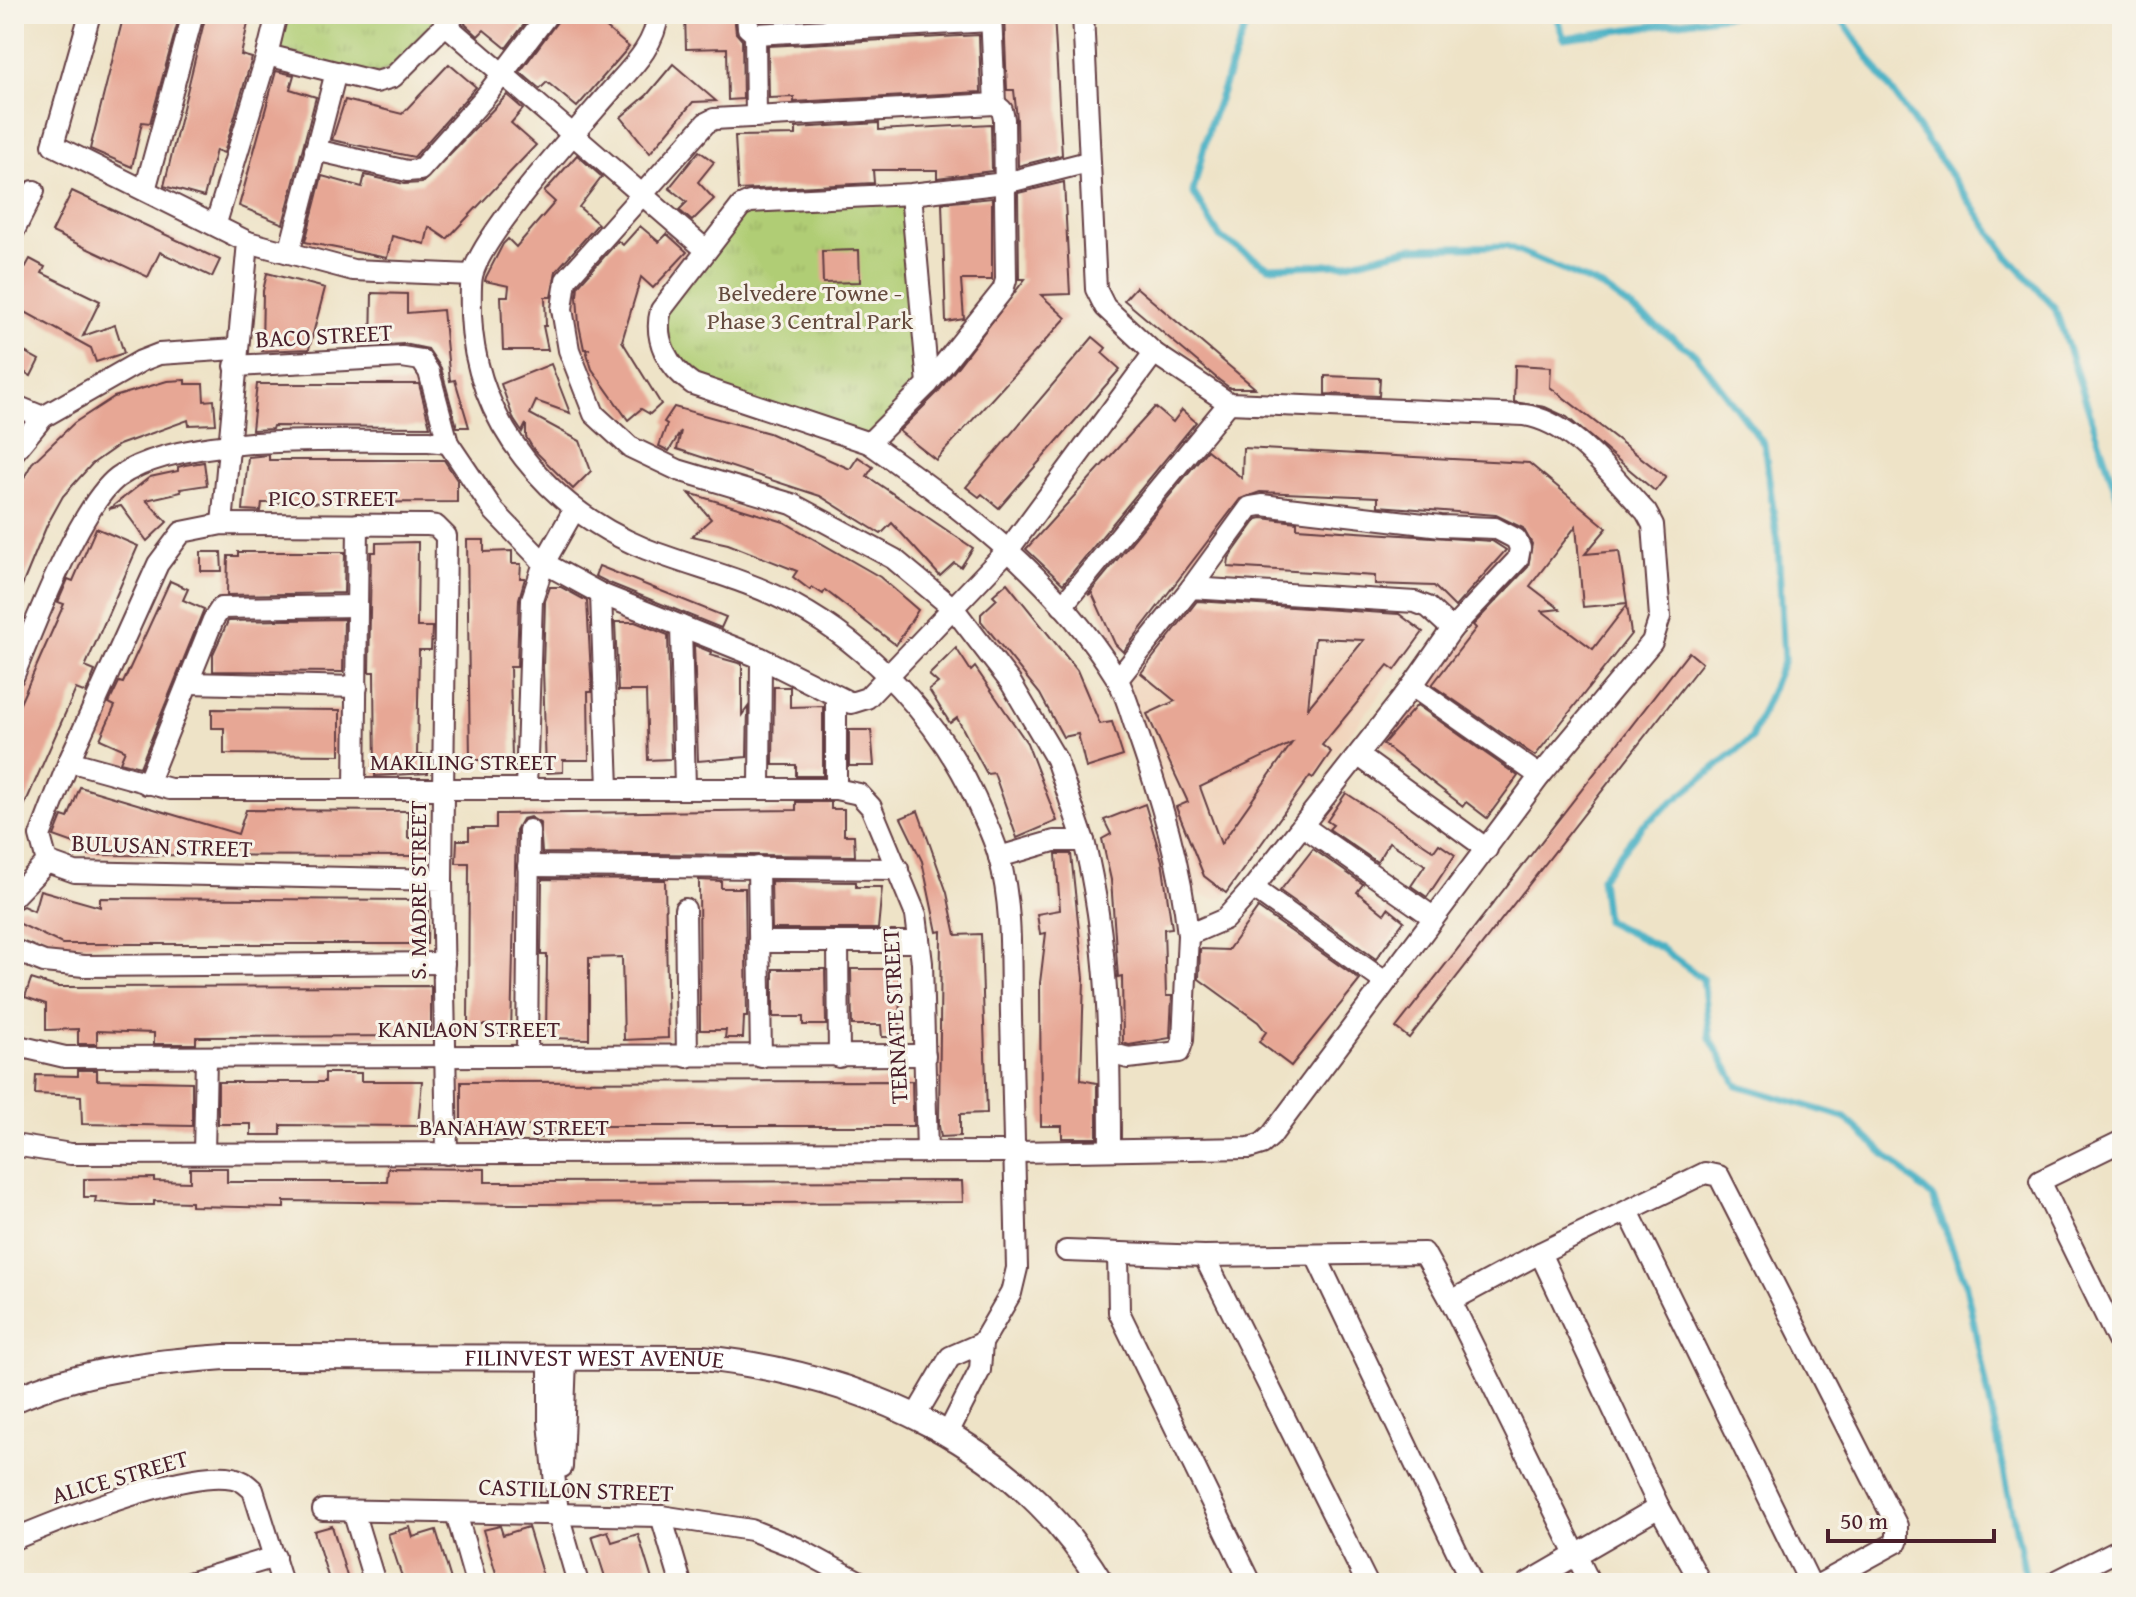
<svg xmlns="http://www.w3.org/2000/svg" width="2136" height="1597" viewBox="0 0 2136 1597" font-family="'Gentium Book Plus',serif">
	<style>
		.built { fill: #f1d5bd }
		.park { fill: url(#park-tufts); stroke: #7d7650; stroke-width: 2 }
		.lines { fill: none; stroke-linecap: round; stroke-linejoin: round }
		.stream { stroke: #46b0c4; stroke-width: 7 }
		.building { fill: #e7a795; fill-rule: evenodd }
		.minor-casing { stroke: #633c42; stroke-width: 24 }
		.tertiary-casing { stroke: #633c42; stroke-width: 28 }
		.minor { stroke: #fff; stroke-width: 20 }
		.tertiary { stroke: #fff; stroke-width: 24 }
		.labels { text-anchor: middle; stroke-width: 6; stroke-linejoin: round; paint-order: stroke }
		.park-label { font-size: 24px; fill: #644a3d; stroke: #f7f3e8 }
		.street-label { font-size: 24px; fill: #4a1f2b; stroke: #f7f3e8 }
	</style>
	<defs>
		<pattern id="park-tufts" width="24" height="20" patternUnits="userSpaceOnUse" patternTransform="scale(2)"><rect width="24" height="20" fill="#b0cd74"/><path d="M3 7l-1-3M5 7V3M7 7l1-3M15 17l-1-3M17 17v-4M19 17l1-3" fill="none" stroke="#99b065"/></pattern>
	</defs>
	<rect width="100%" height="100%" fill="#f7f3e8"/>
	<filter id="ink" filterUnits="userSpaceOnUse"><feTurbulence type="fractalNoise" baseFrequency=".0125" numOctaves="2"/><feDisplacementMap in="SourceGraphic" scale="16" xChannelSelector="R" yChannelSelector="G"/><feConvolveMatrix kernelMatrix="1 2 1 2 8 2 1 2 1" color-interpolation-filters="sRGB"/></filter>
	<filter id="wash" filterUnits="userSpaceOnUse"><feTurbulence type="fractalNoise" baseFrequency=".006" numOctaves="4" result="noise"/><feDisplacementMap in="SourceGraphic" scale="32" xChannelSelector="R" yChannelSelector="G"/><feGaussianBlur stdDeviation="1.8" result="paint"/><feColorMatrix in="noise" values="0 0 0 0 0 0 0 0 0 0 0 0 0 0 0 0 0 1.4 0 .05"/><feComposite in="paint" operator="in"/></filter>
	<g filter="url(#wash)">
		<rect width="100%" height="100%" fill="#eee3c7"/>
		<polygon class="built" points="1195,594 1412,608 1427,617 1429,630 1227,896 1216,899 1202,896 1191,889 1126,677"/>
		<g class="park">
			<polygon points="282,14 442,14 391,68 375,75 275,50"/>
			<polygon points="906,194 928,384 869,443 679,374 661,310 741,206"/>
		</g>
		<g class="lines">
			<g class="stream">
				<polyline points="1250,14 1209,127 1193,192 1220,237 1268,267 1344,264 1411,248 1506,246 1602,287 1695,354 1764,444 1778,544 1784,660 1751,739 1642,826 1601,878 1606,921 1661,948 1703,979 1710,1038 1737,1085 1844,1117 1933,1198 1965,1281 2027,1583"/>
				<polyline points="1555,14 1564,38 1738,14"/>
				<polyline points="1838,14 2009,258 2055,308 2122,510"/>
			</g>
		</g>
		<g id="blocks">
			<g class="building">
				<polygon points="124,14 151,17 151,14 180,14 150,123 142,122 132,167 90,149"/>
				<polygon points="206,14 250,14 241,55 252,58 224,153 216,150 204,197 164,186"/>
				<polygon points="469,14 532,14 506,48 484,30 478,36 465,24"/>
				<polygon points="563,14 590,14 629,47 577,107 547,82 540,89 520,72"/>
				<polygon points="685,14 734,14 736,33 742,40 743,99 728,100 727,48 686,49"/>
				<polygon points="760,14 882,14 761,21"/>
				<polygon points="1054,14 1062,155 1018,166 1017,119 1014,90 1007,90 1004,16"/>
				<polygon points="979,35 981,92 794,102 794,97 769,98 768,46"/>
				<polygon points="449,64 476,87 414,157 332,140 345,100 402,114"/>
				<polygon points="673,64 716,101 693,102 650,153 621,117 647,95"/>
				<polygon points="276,71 294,75 290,89 316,97 283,224 239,206"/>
				<polygon points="507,95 523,109 511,123 536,145 447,239 429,227 425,244 392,236 387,258 305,242 322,176 362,187 365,175 404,184 422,183"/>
				<polygon points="879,123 879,130 991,124 992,171 937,178 937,170 873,170 874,183 738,190 735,136 796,135 796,128"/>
				<polygon points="699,151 714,162 698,182 714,199 692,221 679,210 687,202 669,188"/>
				<polygon points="577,155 602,177 579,207 598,224 556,271 551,297 545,297 546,326 543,326 548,350 503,350 501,296 508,296 509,286 485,281 486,277 503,244 508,239 516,247 555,202 544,192"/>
				<polygon points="1064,182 1070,294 1041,295 1066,318 936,460 899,431 938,392 1025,279 1019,279 1018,193"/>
				<polygon points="72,191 220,260 212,277 160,252 148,277 52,232"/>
				<polygon points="992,198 992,280 961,280 964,319 946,322 942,203"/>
				<polygon points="640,226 659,242 667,234 687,252 653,288 641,277 622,341 661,404 650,414 641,409 628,420 592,369 586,350 590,349 584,349 579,325 577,296 578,286 618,241 623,245"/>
				<polygon points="859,250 860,282 823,283 822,251"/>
				<polygon points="30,259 45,267 42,273 100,301 83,336 115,325 124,353 96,362 91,348 14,306 14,288"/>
				<polygon points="267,273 325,288 309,349 262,351 263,291"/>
				<polygon points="1136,287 1255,388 1230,388 1219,380 1124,300"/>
				<polygon points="372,293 407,294 407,313 443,310 450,381 455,380 469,427 457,427 441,368 428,349 404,344 371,346"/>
				<polygon points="1093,337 1106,348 1102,353 1120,369 999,508 982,494 979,497 966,487"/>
				<polygon points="14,346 39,360 31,376 14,366"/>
				<polygon points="551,364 570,413 536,401 530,414 580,441 591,471 573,489 534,450 526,437 526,424 522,432 514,420 501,384"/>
				<polygon points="1515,365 1551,367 1550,387 1666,477 1655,491 1567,417 1545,407 1514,402"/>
				<polygon points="1325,376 1380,378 1379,396 1325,394"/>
				<polygon points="185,380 185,384 203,384 204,401 214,400 216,424 189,425 188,420 119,445 92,464 63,496 47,525 14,605 14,496 32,463 74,423 114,397 167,381"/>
				<polygon points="257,384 419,384 430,427 273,426 272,429 252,430"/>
				<polygon points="674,407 769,433 850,469 858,457 873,467 867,476 973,548 961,567 954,563 940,576 892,523 881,534 820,496 677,449 681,431 669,451 659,446 667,424 664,422"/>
				<polygon points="1155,407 1173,422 1182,410 1196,422 1063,584 1026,549"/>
				<polygon points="1243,448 1529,463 1607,528 1585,554 1619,551 1627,603 1583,607 1576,526 1530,586 1560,609 1542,611 1593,649 1627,605 1631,634 1535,756 1432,685 1476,628 1473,625 1528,567 1532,544 1523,528 1496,515 1378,506 1378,497 1260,492 1240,499 1123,652 1115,644 1092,593 1088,595 1207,450 1242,478"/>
				<polygon points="269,455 269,460 444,460 457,480 457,502 262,503 261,511 243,510 248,457"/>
				<polygon points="204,462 207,485 180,489 181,492 146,500 167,522 147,541 121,506 109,509 150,477 178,471 178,467 185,465"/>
				<polygon points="689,493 784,522 880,577 918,610 896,645 825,590 823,594 812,587 810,590 793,577 797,571 728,544 692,536 711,519"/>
				<polygon points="1262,518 1297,522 1297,528 1492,541 1506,550 1455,607 1434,586 1375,584 1375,576 1228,567 1229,558 1257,519"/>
				<polygon points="96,528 138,546 85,667 95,671 86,693 76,689 14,829 14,717 64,604 58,602 68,579 73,581"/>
				<polygon points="467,540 484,540 484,552 512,551 512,564 521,564 520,578 525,578 519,599 517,667 510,667 512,760 470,760"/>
				<polygon points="418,542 417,627 432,627 431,650 419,650 417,755 428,755 428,773 375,776 374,672 369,672 371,552 376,552 376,543"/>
				<polygon points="201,552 221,552 222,571 201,571"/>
				<polygon points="238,552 345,552 344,593 227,595 228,556 238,556"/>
				<polygon points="599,566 726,617 721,628 607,582 595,576"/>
				<polygon points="170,581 188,589 183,600 204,609 140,767 120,762 125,750 100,739 115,706 109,703 119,682 123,683"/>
				<polygon points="1007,583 1077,670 1100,724 1112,722 1123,756 1086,768 1078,734 1063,737 1040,694 981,621 981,614 997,599 993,595"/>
				<polygon points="550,587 561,587 587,601 592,692 588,692 589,760 563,760 563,772 546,773 543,667 545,601"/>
				<path d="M1197,601L1399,614L1423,632L1395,670L1388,665L1322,745L1331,752L1313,778L1310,776L1226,893L1204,876L1176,807L1188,802L1147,714L1175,701L1141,673ZM1315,638L1364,640L1308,708ZM1292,743L1221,844L1200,787Z"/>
				<polygon points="344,619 343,672 213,671 213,654 228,621"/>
				<polygon points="615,622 635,622 668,635 671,759 648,760 646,691 618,691"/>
				<polygon points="694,645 711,652 710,655 742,664 742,715 748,707 747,757 698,761"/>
				<polygon points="956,648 971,671 975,667 1027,743 1057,821 1017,838 994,773 987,774 957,718 950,723 929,690 938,683 929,675"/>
				<polygon points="1689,652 1702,663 1409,1038 1396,1028"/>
				<polygon points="774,687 790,687 790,707 823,706 823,776 796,776 796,765 773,765"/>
				<polygon points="1417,705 1518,776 1487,818 1466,802 1463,806 1383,744"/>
				<polygon points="212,709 340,710 340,755 224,754 224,728 212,728"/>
				<polygon points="849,730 871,730 874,766 849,766"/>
				<polygon points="80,787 238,834 246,810 408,811 408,838 429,838 429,856 88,855 88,848 54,836 62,816 68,818"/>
				<polygon points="1346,793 1434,851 1439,844 1455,855 1427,897 1411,886 1425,865 1389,842 1377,862 1329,829 1333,825 1327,821"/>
				<polygon points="796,802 831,802 831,809 844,809 844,835 854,835 855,856 542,853 540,823 530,817 522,819 516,830 511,1034 494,1034 494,1025 468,1025 469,863 456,863 457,840 469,840 469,828 496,828 496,814 796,810"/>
				<polygon points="1145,804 1162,861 1172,928 1164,929 1166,996 1172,996 1170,1038 1129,1045 1123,1043 1122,976 1118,977 1111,880 1102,839 1111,834 1104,820"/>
				<polygon points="918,811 947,893 956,935 981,934 987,1113 960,1114 960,1136 941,1137 939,1126 941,931 937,932 922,861 901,818"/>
				<polygon points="1313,849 1363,884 1357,892 1384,914 1388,908 1404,921 1376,959 1280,891"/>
				<polygon points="1056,854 1071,854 1084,978 1081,1080 1097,1083 1097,1138 1062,1138 1062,1126 1041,1126 1040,983 1046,933 1040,934 1037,914 1060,910"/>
				<polygon points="542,879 665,880 668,1038 624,1040 622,957 589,958 589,1039 546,1038 547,955 541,955"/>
				<polygon points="699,880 721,881 721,888 745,888 747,1017 744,1017 743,1038 725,1038 726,1030 700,1030"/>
				<polygon points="771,881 856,882 856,887 882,887 878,929 772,929"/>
				<polygon points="40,890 100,907 100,898 428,900 427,944 62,944 14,921 17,909 23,906 34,911"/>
				<polygon points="1258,908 1360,980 1291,1066 1259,1042 1266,1032 1258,1022 1199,979 1200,949 1228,950"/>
				<polygon points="773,969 825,969 826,1025 803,1025 803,1017 773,1017"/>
				<polygon points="851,969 899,969 900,1037 882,1037 881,1025 852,1025"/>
				<polygon points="31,979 57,987 431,986 431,1036 196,1037 196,1044 154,1044 154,1033 97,1031 97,1044 78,1044 78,1029 46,1030 46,1004 25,997"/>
				<polygon points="78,1070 97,1070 97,1080 192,1082 192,1126 82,1124 81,1096 35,1094 36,1075 78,1076"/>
				<polygon points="325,1073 361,1073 361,1081 422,1081 418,1126 281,1125 281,1135 251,1135 251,1124 218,1124 218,1082 325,1082"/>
				<polygon points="912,1081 913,1126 553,1126 553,1137 531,1138 531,1126 461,1125 461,1082"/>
				<polygon points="190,1168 227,1168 227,1182 387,1182 388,1168 485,1169 485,1182 962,1181 963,1202 517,1204 284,1201 284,1208 191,1206 191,1202 154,1201 154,1205 131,1205 95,1202 96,1197 84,1197 84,1179 154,1178 154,1181 190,1182"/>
				<polygon points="332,1526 349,1583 330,1583 314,1531"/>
				<polygon points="500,1526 503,1535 528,1527 545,1583 499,1583 483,1530"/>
				<polygon points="410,1527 413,1537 436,1530 452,1583 404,1583 388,1534"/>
				<polygon points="608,1531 612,1542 638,1534 653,1583 607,1583 592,1536"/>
			</g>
		</g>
	</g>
	<g filter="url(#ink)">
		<use href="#blocks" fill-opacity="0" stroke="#633c42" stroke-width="2"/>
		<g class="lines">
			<defs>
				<g id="minor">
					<polyline points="90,14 53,145 248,242 353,270 472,275"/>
					<polyline points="277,14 267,55 376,82 393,77 456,14"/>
					<path d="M658,14C655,47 630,69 609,93C578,129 482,234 472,276C470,287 471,304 471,315C475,423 550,510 646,549C694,568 747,579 794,605C870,646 939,720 975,798C983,817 994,837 999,857C1013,906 1010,964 1011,1015C1013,1099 1015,1183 1017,1268L1011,1293L982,1343L980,1370L948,1433"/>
					<polyline points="747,14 748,28 755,34 991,21"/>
					<polyline points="991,14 995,104"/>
					<polyline points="446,25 705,249"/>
					<polyline points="755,34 756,117"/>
					<polyline points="315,150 407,171 420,170 485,97 548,14"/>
					<polyline points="145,190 193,14"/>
					<path d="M911,194L928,384L869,443L693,384C668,367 653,340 661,310L741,206L750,202L911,194L1005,183L1088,162"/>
					<polyline points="216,223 267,55"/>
					<polyline points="14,231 34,191"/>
					<polyline points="289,253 336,72"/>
					<polyline points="235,366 402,357 421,360 429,372 448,443 494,511 544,563 601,594 761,658 851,703 867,698 1009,549 1154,353"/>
					<polyline points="928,384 1003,290 1006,280 1004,119 1002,110 995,104 714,119 706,123 566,280 562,309 569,350 594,414 630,447 678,470 792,504 894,559 954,609 1011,683 1056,759 1084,841"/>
					<polyline points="14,405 43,417"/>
					<path d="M869,443C963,509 1055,578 1116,677C1126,693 1131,716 1138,734C1161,800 1181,865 1188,935L1225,919L1253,888L1412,686L1452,629L1428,607L1415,602L1191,588L1118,679"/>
					<polyline points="14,452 43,417 141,361 159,354 236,349"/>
					<polyline points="222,524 248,242"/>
					<polyline points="1191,588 1250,507 1262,505 1441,526 1495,528 1516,539 1520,548 1518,559 1452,629"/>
					<polyline points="601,594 608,788"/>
					<polyline points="1062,606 1229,403"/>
					<polyline points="681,626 685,788"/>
					<path d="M14,675C33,628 80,505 118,477C181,431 349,442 429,441L448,443"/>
					<polyline points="188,683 357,687"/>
					<polyline points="1412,686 1540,776"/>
					<polyline points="836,697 836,789"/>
					<polyline points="1359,756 1487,849"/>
					<polyline points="69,761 170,789 836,789 859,794 871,807 916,915 922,963 927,1152"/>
					<polyline points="147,784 213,620 221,608 357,606"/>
					<polyline points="355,788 358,524"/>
					<polyline points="526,788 532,599 544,563 574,510"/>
					<polyline points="760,789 761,658"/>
					<polyline points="1303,826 1433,917"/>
					<path d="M999,857L1054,841H1084C1109,942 1110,1047 1110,1150"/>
					<polyline points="528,866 898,869"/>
					<polyline points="758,867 761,1057"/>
					<polyline points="442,880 75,872 47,862 40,836 69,761 158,564 182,532 222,524 428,525 436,526 446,536 442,880 447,1154"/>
					<polyline points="1253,888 1385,982"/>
					<polyline points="14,896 47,862"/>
					<polyline points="685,909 687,1057"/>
					<polyline points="759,942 919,942"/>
					<polyline points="838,942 839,1057"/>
					<polyline points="14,950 44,962 84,966 444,963"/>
					<polyline points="14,1045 65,1057 925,1055"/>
					<polyline points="1110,1053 1128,1058 1179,1052 1183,1040 1188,935"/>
					<polyline points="527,1055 529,830"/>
					<polyline points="2122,1141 2040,1181 2122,1349"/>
					<path d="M14,1145L71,1154L1015,1152L1249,1148L1262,1144L1271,1136L1540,776L1652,642L1660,617L1653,525L1646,512C1612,477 1574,422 1524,415L1229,403L1154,353L1105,307L1096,289L1083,14"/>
					<polyline points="204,1153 206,1057"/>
					<polyline points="1628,1211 1810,1583"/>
					<polyline points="1066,1251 1204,1256 1424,1253 1451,1301 1590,1583"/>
					<polyline points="1540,1253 1659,1507 1701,1583"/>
					<polyline points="1118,1254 1119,1312 1251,1583"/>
					<polyline points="1204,1256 1367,1583"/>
					<polyline points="1316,1256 1472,1583"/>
					<polyline points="1451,1301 1540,1253 1705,1173 1719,1176 1897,1526 1897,1542 1822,1583"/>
					<polyline points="549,1358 549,1422 558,1514 578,1583"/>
					<polyline points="916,1415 950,1357 982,1343"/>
					<polyline points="562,1467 566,1358"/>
					<polyline points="323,1510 661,1516 751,1530 797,1548 862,1583"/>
					<polyline points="353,1511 375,1583"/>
					<polyline points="456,1513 476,1583"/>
					<polyline points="661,1516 681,1583"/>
					<path d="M14,1539C60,1520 186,1468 233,1478C242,1480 246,1484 253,1490L282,1583"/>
					<polyline points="189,1583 275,1557"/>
					<polyline points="1528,1583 1659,1507"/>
					<polyline points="2053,1583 2122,1548"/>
				</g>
				<g id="tertiary">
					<path id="s1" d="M14,1400C80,1370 153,1362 225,1357L703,1358C862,1375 1016,1442 1101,1583"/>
				</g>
			</defs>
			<use href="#minor" class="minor-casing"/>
			<use href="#tertiary" class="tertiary-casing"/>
			<use href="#minor" class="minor"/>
			<use href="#tertiary" class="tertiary"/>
		</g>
	</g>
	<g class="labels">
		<g class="park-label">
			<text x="810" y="301">Belvedere Towne -<tspan x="810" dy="28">Phase 3 Central Park</tspan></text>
		</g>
		<g class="street-label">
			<text transform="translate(324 336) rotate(-3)" y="8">BACO STREET</text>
			<text x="333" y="506">PICO STREET</text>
			<text x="463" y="770">MAKILING STREET</text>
			<text transform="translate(162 846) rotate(2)" y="8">BULUSAN STREET</text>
			<text transform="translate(418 890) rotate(-90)" y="8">S. MADRE STREET</text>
			<text transform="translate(895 1016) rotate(-93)" y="8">TERNATE STREET</text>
			<text x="469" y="1037">KANLAON STREET</text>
			<text x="514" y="1135">BANAHAW STREET</text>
			<text dy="8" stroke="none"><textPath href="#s1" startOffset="586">FILINVEST WEST AVENUE</textPath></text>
			<text transform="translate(120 1477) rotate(-16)" y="8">ALICE STREET</text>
			<text transform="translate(576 1490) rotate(2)" y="8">CASTILLON STREET</text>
		</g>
	</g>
	<rect width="2136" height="1597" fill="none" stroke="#f7f3e8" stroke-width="48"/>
	<path d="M1828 1529v12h166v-12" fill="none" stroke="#4a1f2b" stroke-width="4"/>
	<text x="1840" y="1529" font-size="24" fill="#4a1f2b" stroke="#f7f3e8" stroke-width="6" paint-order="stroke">50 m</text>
</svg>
